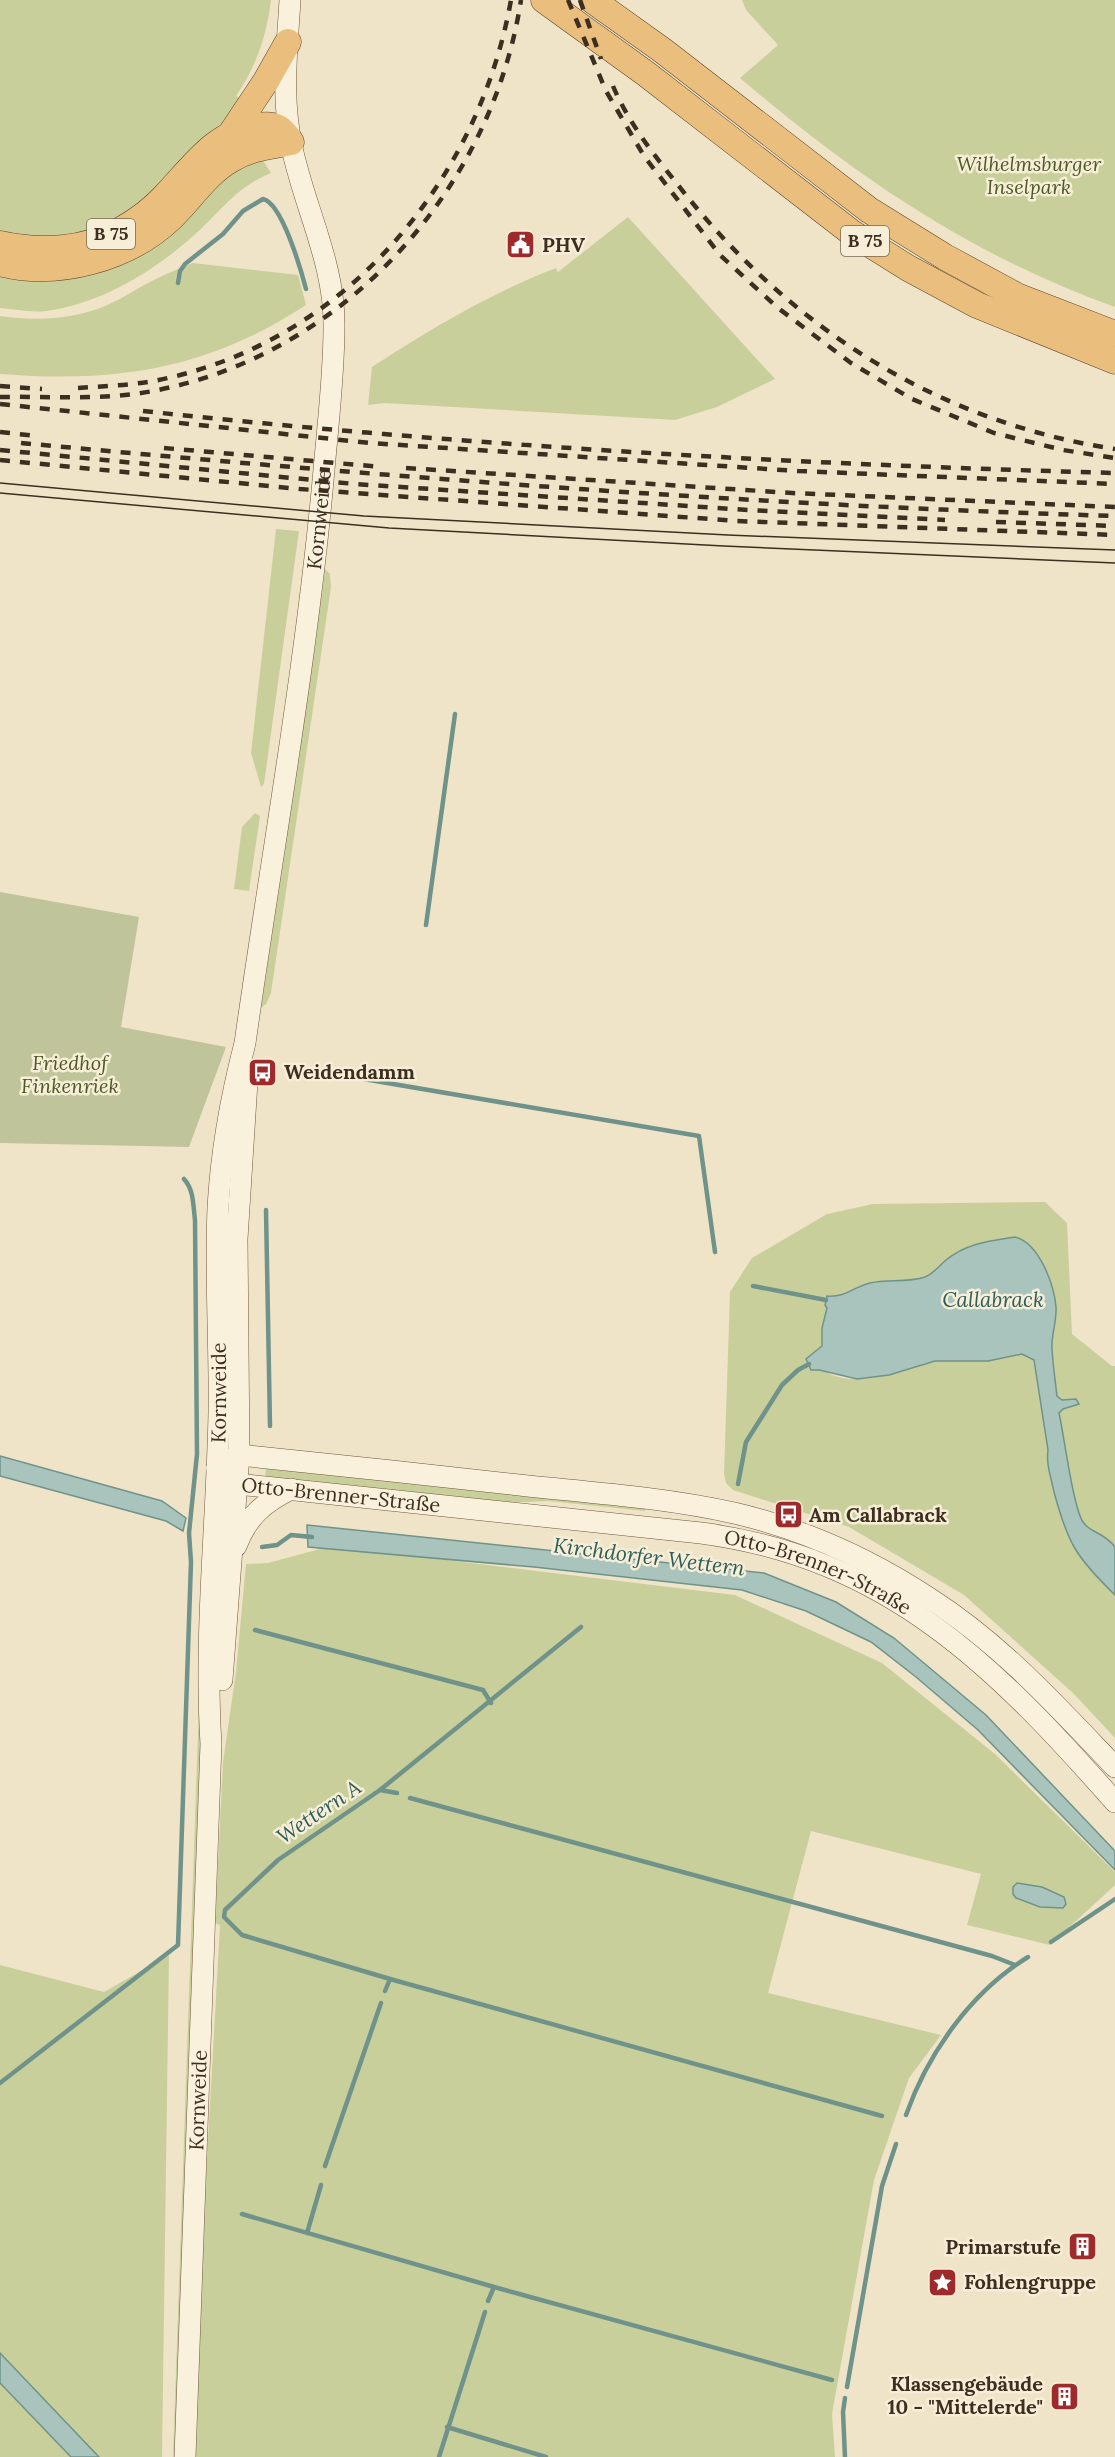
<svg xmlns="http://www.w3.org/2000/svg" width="1115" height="2457" viewBox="0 0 1115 2457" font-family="Lora,serif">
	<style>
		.green { fill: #c9cf9b; fill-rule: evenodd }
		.cemetery { fill: #bfc49a }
		.water { fill: #a9c4bc; stroke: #6f938a; stroke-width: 1.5 }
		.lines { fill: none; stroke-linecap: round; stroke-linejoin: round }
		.stream { stroke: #6f938a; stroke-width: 4.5 }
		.secondary-casing { stroke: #6f573f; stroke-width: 22 }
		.trunk-casing { stroke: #5b4430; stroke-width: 27 }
		.secondary { stroke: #faf1dc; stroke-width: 21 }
		.trunk { stroke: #eabe7c; stroke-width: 26 }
		.tram { stroke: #3d2e20; stroke-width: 1.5 }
		.rail { stroke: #3d2e20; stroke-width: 4.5; stroke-dasharray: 10 10; stroke-linecap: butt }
		.labels { text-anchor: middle; stroke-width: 5; stroke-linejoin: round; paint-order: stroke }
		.shield { fill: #f7eed8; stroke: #756857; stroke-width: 1.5 }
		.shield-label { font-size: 18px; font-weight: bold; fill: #3d2e20 }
		.park-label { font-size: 20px; font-style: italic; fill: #4d5a26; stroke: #f7eed8 }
		.poi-label { font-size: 20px; font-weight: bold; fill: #3d2e20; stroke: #f7eed8; text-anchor: start }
		.street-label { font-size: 20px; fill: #3d2e20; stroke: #f7eed8 }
		.water-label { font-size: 21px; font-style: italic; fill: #2f5d5a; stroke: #f7eed8 }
	</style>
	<rect width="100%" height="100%" fill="#f0e4c8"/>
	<g class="green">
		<path d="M0,0H271C267,35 256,67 236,96L245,102L144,206L77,239L0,237Z"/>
		<path d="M742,0H1115V307C972,256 855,176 740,78L778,45L746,10Z"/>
		<path d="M262,159L271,173C241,185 225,205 203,227C161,267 105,303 46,311C30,313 15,309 0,308V270Z"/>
		<path d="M628,217L775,379L717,407L675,420L385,403L368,405L372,367C430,329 491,293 556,268L558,272Z"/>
		<path d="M193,263L298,275L306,305C207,370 116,383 0,374V316C35,321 72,320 105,306C124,298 140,286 158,278C170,272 181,268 193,263Z"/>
		<polygon points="276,529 299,531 264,784 261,787 251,753"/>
		<polygon points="325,569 330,574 331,587 271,993 266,1004 261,1008"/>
		<polygon points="255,813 260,816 249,891 234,889 242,827"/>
		<path d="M1045,1202L1067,1223L1072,1334L1112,1366H1115V1738L1074,1694L964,1595L849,1527L733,1490L726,1483L724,1474L730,1292L752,1258L827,1214L873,1204ZM971,1245L1054,1292C1058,1323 1049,1334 1034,1360L1022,1354C993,1357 962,1356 934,1361C886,1370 851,1398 807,1359L822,1346V1328L827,1308L837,1297L870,1283L899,1282L924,1278L930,1275L947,1259Z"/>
		<polygon points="266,1465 645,1506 645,1511 548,1501 503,1503 265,1478"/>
		<polygon points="331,1546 735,1595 882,1663 995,1754 1115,1872 1115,1885 1050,1945 967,1925 981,1874 811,1831 768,1993 941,2035 909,2078 874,2180 832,2414 835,2457 194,2457 204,2212 220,1925 215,1923 223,1762 236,1672 246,1564 268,1563"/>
		<polygon points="203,1588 206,1588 176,2457 173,2457"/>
		<polygon points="169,1955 162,2457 99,2457 0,2353 0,1965 104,1992"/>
		<polygon points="0,2383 71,2457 0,2457"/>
	</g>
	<polygon class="cemetery" points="0,892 139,917 121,1027 226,1047 189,1147 0,1143"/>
	<g class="water">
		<path d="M1015,1237C1039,1243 1054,1284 1056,1307C1057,1321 1051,1335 1052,1349C1053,1365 1055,1380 1057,1396L1062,1400L1076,1399L1079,1404L1063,1409L1059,1413C1064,1435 1073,1507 1083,1522C1090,1533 1104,1532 1115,1547V1595C1076,1557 1068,1544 1054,1492C1051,1477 1046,1465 1048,1450L1034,1360L1022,1354L988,1361H935L889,1375L857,1379L819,1370H811L806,1359L822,1346V1328L827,1308L825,1305L827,1296C845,1298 853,1287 870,1283C888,1279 907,1283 925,1277C933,1274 939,1266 946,1260C967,1243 989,1241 1015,1237Z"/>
		<polygon points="0,1456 162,1501 186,1518 183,1531 166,1521 0,1476"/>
		<polygon points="307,1525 764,1573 836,1602 894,1638 986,1715 1115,1851 1115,1870 978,1730 916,1677 871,1642 806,1611 742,1590 534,1567 308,1547"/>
		<polygon points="1017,1883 1042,1887 1064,1897 1066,1904 1063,1908 1040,1907 1016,1898 1013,1894 1013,1887"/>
		<polygon points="0,2353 99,2457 71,2457 0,2383"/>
	</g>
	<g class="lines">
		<g class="stream">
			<path d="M178,283L180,271L185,264L223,234L243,211L263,199C282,203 301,270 306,289"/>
			<polyline points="426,925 455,714"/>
			<polyline points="299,1068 699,1136 715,1252"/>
			<polyline points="266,1210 270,1426"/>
			<polyline points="753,1286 826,1300"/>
			<polyline points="738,1484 746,1442 782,1385 798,1370 809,1364"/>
			<polyline points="262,1547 277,1545 291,1535 312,1537"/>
			<polyline points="581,1627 380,1790 278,1860 225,1910 224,1917 242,1935 390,1979 882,2116"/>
			<polyline points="255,1630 483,1690 491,1703"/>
			<polyline points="380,1790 397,1793"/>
			<polyline points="410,1798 992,1956 1015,1965"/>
			<polyline points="1051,1942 1115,1899"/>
			<polyline points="385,1991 390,1979"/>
			<path d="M0,2083L178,1945L191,1562L189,1533L197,1454L195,1220C193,1205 194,1190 184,1179"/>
			<path d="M906,2115C928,2053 971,1992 1028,1957"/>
			<polyline points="325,2166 381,2003"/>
			<polyline points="242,2214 494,2287 832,2380"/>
			<polyline points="307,2233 321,2185"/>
			<polyline points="488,2301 494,2287"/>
			<polyline points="847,2387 882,2186 896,2144"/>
			<polyline points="447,2427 546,2457"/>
			<polyline points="439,2457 485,2312"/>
			<polyline points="845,2457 843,2412 845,2398"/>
		</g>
		<defs>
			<g id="secondary">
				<path id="s1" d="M217,1468L237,1484L701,1533C889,1558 996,1667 1115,1802"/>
				<path d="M217,1468L239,1455C335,1465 432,1475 528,1486C597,1493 667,1498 734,1513C803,1529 871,1560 929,1598C1001,1644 1057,1706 1115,1767"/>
				<path d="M236,1546C247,1517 264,1502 291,1489"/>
				<polyline points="222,1680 239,1455 237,1239 247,1082"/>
				<path id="s2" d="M185,2457L211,1744C204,1634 217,1523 219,1413C220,1345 215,1276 218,1208C221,1152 231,1097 245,1043C272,852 307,662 324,470C328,423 334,375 334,327C335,264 305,209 292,148C281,96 287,52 290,0"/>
			</g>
			<g id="trunk">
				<polyline points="544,0 645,73 852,233 908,268 977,305 1115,361"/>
				<polyline points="592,0 662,50 869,210 945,257 1017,296 1115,334"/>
				<polyline points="230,135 266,81 288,42"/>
				<path d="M0,244C40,253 85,251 121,230C137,221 152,210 165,196C192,168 215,132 258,126C275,123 282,128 291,142C270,146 249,148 230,160C206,174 191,199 171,218C128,259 57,278 0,263"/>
			</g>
		</defs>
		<use href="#secondary" class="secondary-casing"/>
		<use href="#trunk" class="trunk-casing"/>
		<use href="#secondary" class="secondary"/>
		<use href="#trunk" class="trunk"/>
		<g class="tram">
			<polyline points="0,483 364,516 728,535 1115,550"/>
			<polyline points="0,493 389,528 724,546 1115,563"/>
		</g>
		<g class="rail">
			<polyline points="568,0 606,91 644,156 720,255 778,308 851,363 912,399 994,433 1063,450 1115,458"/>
			<polyline points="580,0 601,59"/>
			<path d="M613,86C628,122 654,155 678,185C788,326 936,422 1115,449"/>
			<polyline points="0,386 42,389"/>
			<path d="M78,388C108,386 139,385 168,378C349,337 479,179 511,0"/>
			<path d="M0,397C52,396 107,401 158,390C347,352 492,188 521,0"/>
			<polyline points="0,404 370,443 798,471 1115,484"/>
			<path d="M143,411C466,446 791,464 1115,473"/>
			<polyline points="0,432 36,436"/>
			<path d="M21,443C385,477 749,505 1115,516"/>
			<polyline points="164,448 382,467"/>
			<polyline points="0,450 355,484 748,510 945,520"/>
			<polyline points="0,460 300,489 737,521 1115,535"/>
			<polyline points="406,468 792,493 1115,507"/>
			<polyline points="996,522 1115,526"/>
		</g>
	</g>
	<defs>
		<symbol id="civic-square" viewBox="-11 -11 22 22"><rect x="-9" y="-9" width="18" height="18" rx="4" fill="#9e2a2b" stroke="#f7eed8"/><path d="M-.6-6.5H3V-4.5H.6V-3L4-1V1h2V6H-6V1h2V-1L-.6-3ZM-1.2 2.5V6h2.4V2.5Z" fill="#fff"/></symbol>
		<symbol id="bus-square" viewBox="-11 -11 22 22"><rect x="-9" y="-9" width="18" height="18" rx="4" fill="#9e2a2b" stroke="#f7eed8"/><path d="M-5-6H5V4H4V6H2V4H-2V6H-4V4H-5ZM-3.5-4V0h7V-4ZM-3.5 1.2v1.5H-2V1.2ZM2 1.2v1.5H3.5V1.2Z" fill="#fff"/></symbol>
		<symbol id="building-square" viewBox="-11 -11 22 22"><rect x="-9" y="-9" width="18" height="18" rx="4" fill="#9e2a2b" stroke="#f7eed8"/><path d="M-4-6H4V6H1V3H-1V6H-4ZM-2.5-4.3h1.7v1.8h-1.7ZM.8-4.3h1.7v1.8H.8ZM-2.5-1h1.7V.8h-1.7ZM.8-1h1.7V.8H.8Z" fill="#fff"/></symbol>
		<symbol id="sight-square" viewBox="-11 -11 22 22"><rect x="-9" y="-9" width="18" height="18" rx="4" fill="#9e2a2b" stroke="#f7eed8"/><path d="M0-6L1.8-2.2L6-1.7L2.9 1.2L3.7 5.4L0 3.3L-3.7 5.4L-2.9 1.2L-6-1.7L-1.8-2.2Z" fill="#fff"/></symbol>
	</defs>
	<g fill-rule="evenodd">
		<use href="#civic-square" x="504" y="228" width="33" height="33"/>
		<use href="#bus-square" x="246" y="1056" width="33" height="33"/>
		<use href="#bus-square" x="772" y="1498" width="33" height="33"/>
		<use href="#building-square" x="1066" y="2230" width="33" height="33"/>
		<use href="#sight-square" x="926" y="2266" width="33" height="33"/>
		<use href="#building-square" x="1048" y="2380" width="33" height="33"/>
	</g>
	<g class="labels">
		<g class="shield">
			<rect x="87" y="219" width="48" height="30" rx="4.5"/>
			<rect x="841" y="226" width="48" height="30" rx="4.5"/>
		</g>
		<g class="shield-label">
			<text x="111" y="240">B 75</text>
			<text x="865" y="247">B 75</text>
		</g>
		<g class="park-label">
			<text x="1029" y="171">Wilhelmsburger<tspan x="1029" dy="23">Inselpark</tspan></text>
			<text x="70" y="1070">Friedhof<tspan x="70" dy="23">Finkenriek</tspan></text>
		</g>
		<g class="poi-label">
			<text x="542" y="252">PHV</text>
			<text x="284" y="1079">Weidendamm</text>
			<text x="809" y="1522">Am Callabrack</text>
			<text x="1061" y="2254" text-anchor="end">Primarstufe</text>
			<text x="964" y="2289">Fohlengruppe</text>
			<text x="1043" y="2391" text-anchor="end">Klassengebäude<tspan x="1043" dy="23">10 - "Mittelerde"</tspan></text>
		</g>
		<g class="street-label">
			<text dy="7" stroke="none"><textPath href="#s2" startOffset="1946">Kornweide</textPath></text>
			<text dy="7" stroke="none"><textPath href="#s2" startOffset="1065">Kornweide</textPath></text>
			<text dy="7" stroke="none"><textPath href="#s1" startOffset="130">Otto-Brenner-Straße</textPath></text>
			<text dy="7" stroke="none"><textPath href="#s1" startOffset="616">Otto-Brenner-Straße</textPath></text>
			<text dy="7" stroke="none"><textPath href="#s2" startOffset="357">Kornweide</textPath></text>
		</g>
		<g class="water-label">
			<text x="993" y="1307">Callabrack</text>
			<text transform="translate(649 1557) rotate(7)" y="7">Kirchdorfer Wettern</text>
			<text transform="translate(319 1812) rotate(-34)" y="7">Wettern A</text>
		</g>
	</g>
</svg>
